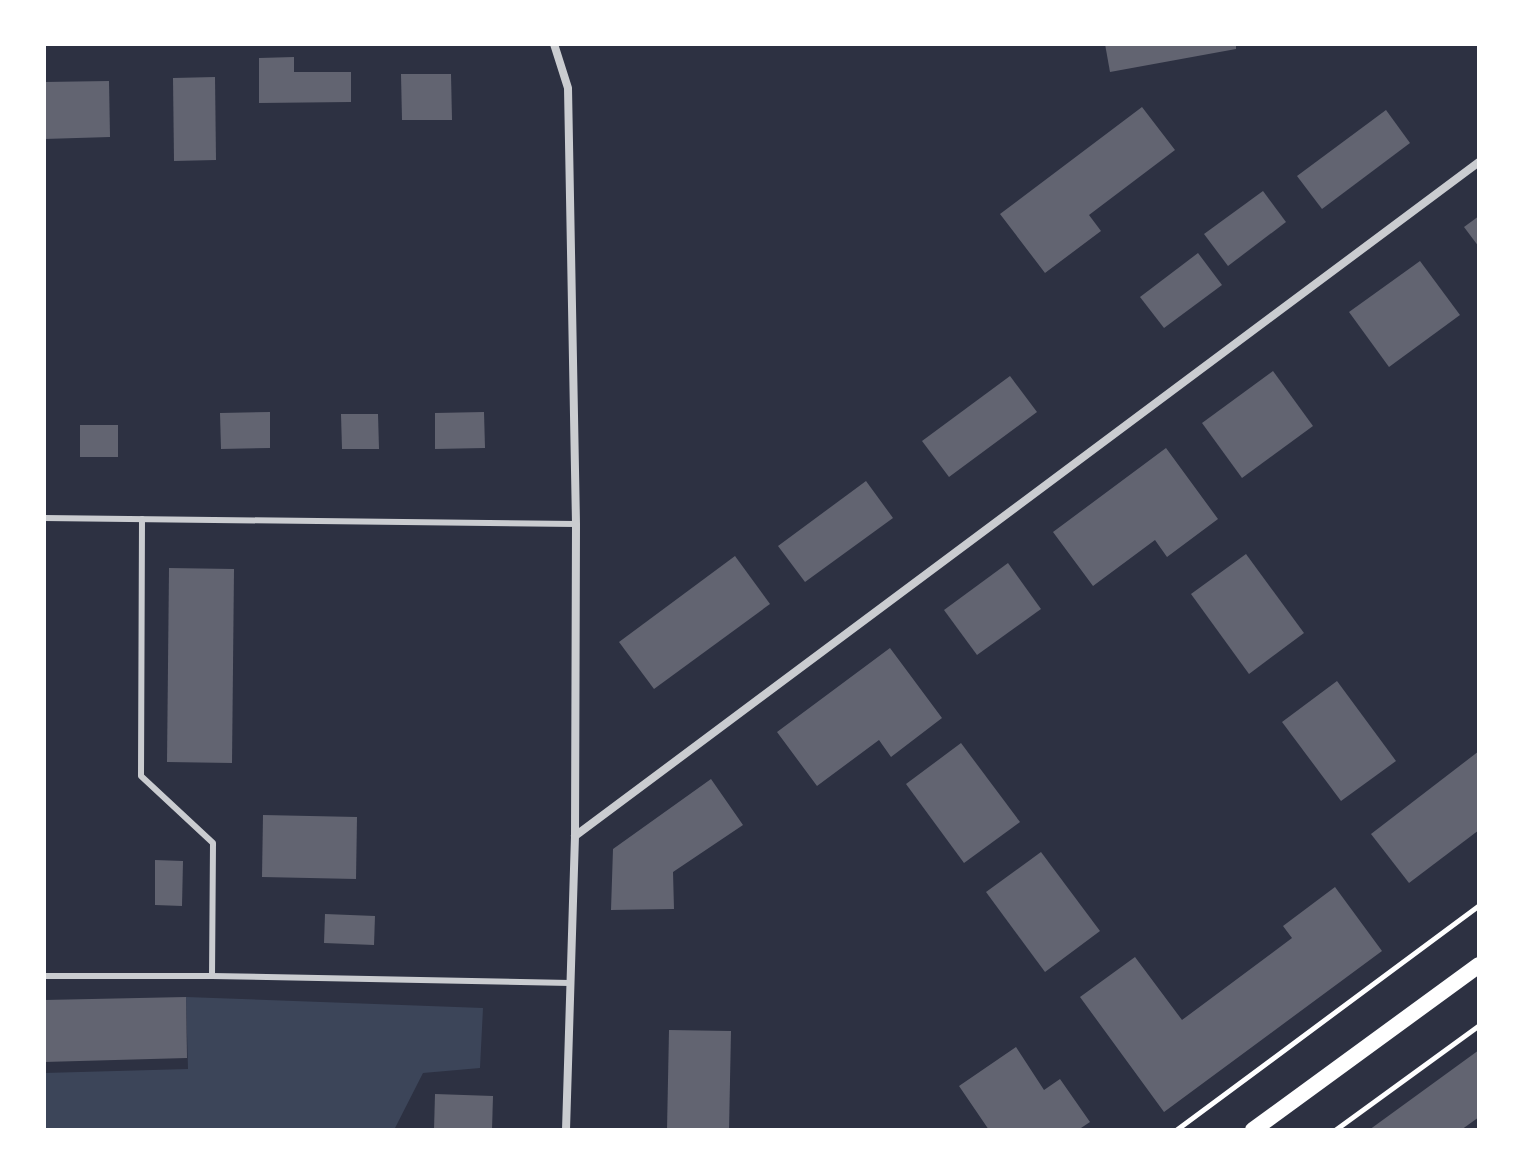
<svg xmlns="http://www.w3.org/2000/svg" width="1523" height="1174" viewBox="0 0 1523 1174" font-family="Literata,serif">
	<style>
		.green { fill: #3c4559 }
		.building { fill: #626471 }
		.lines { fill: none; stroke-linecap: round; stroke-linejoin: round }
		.path { stroke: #fff; stroke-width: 5 }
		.service { stroke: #caccd0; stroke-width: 6 }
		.minor { stroke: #caccd0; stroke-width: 8 }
		.secondary { stroke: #fff; stroke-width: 16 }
	</style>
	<rect width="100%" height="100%" fill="#2d3142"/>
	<polygon class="green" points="186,997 483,1008 480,1068 423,1073 394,1130 44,1130 44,1073 188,1069"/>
	<g class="building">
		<polygon points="1105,44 1236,44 1236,49 1110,72"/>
		<polygon points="294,57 294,72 351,72 351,102 259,103 259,58"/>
		<polygon points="401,74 451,74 452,120 402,120"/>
		<polygon points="215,77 216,160 174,161 173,78"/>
		<polygon points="109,81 110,137 44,139 44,82"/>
		<polygon points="1142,107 1175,150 1089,215 1101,231 1045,273 1000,214"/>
		<polygon points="1386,110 1410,143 1322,209 1297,176"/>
		<polygon points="1263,191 1286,222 1228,266 1204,234"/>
		<polygon points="1479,216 1479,247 1464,227"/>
		<polygon points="1198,253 1222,285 1164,328 1140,297"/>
		<polygon points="1420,261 1460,315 1389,367 1349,312"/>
		<polygon points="1273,371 1313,426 1242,478 1202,423"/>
		<polygon points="1010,376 1037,412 949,477 922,441"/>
		<polygon points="270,412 270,448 221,449 220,413"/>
		<polygon points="484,412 485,448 435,449 435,413"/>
		<polygon points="341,414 378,414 379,449 342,449"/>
		<rect x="80" y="425" width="38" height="32"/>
		<polygon points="1166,448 1218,519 1167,557 1155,540 1093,586 1053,532"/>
		<polygon points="866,481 893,518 805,582 778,546"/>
		<polygon points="1246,554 1304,633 1249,674 1191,594"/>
		<polygon points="735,556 770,604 654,689 619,642"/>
		<polygon points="1008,563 1041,609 977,655 944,610"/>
		<polygon points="169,568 234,569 232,763 167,762"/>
		<polygon points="890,648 942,718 891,757 879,740 817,786 777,732"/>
		<polygon points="1337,681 1396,761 1341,801 1282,722"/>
		<polygon points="961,743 1020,822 964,863 906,784"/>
		<polygon points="1479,751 1479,830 1409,883 1371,834"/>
		<polygon points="711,779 743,825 673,872 674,909 611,910 613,849"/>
		<polygon points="263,815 357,817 356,879 262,877"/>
		<polygon points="1041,852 1100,931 1045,972 986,892"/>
		<polygon points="155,860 183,861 182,906 155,905"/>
		<polygon points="1335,887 1382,951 1164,1112 1080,997 1135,957 1182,1020 1292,938 1283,926"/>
		<polygon points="325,914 375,916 374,945 324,943"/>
		<polygon points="186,997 187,1058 44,1062 44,1000"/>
		<polygon points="669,1030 731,1031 729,1130 667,1130"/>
		<polygon points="1016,1047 1044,1090 1060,1079 1090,1122 1078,1130 989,1130 959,1086"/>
		<polygon points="1479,1050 1479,1117 1461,1130 1369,1130"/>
		<polygon points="435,1094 493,1096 492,1130 434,1130"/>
	</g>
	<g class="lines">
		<g class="path">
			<polyline points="1177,1130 1479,906"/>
			<polyline points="1336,1130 1479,1026"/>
		</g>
		<g class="service">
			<polyline points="44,518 576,524"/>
			<polyline points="44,976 212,976 213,843 141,776 142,519"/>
			<polyline points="212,976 570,983"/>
		</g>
		<g class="minor">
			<polyline points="554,44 568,88 576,524 575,836 566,1130"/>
			<polyline points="575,836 1479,162"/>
		</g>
		<polyline class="secondary" points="1253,1130 1479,965"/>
	</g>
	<rect width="1523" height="1174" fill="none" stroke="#ffffff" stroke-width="92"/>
</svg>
